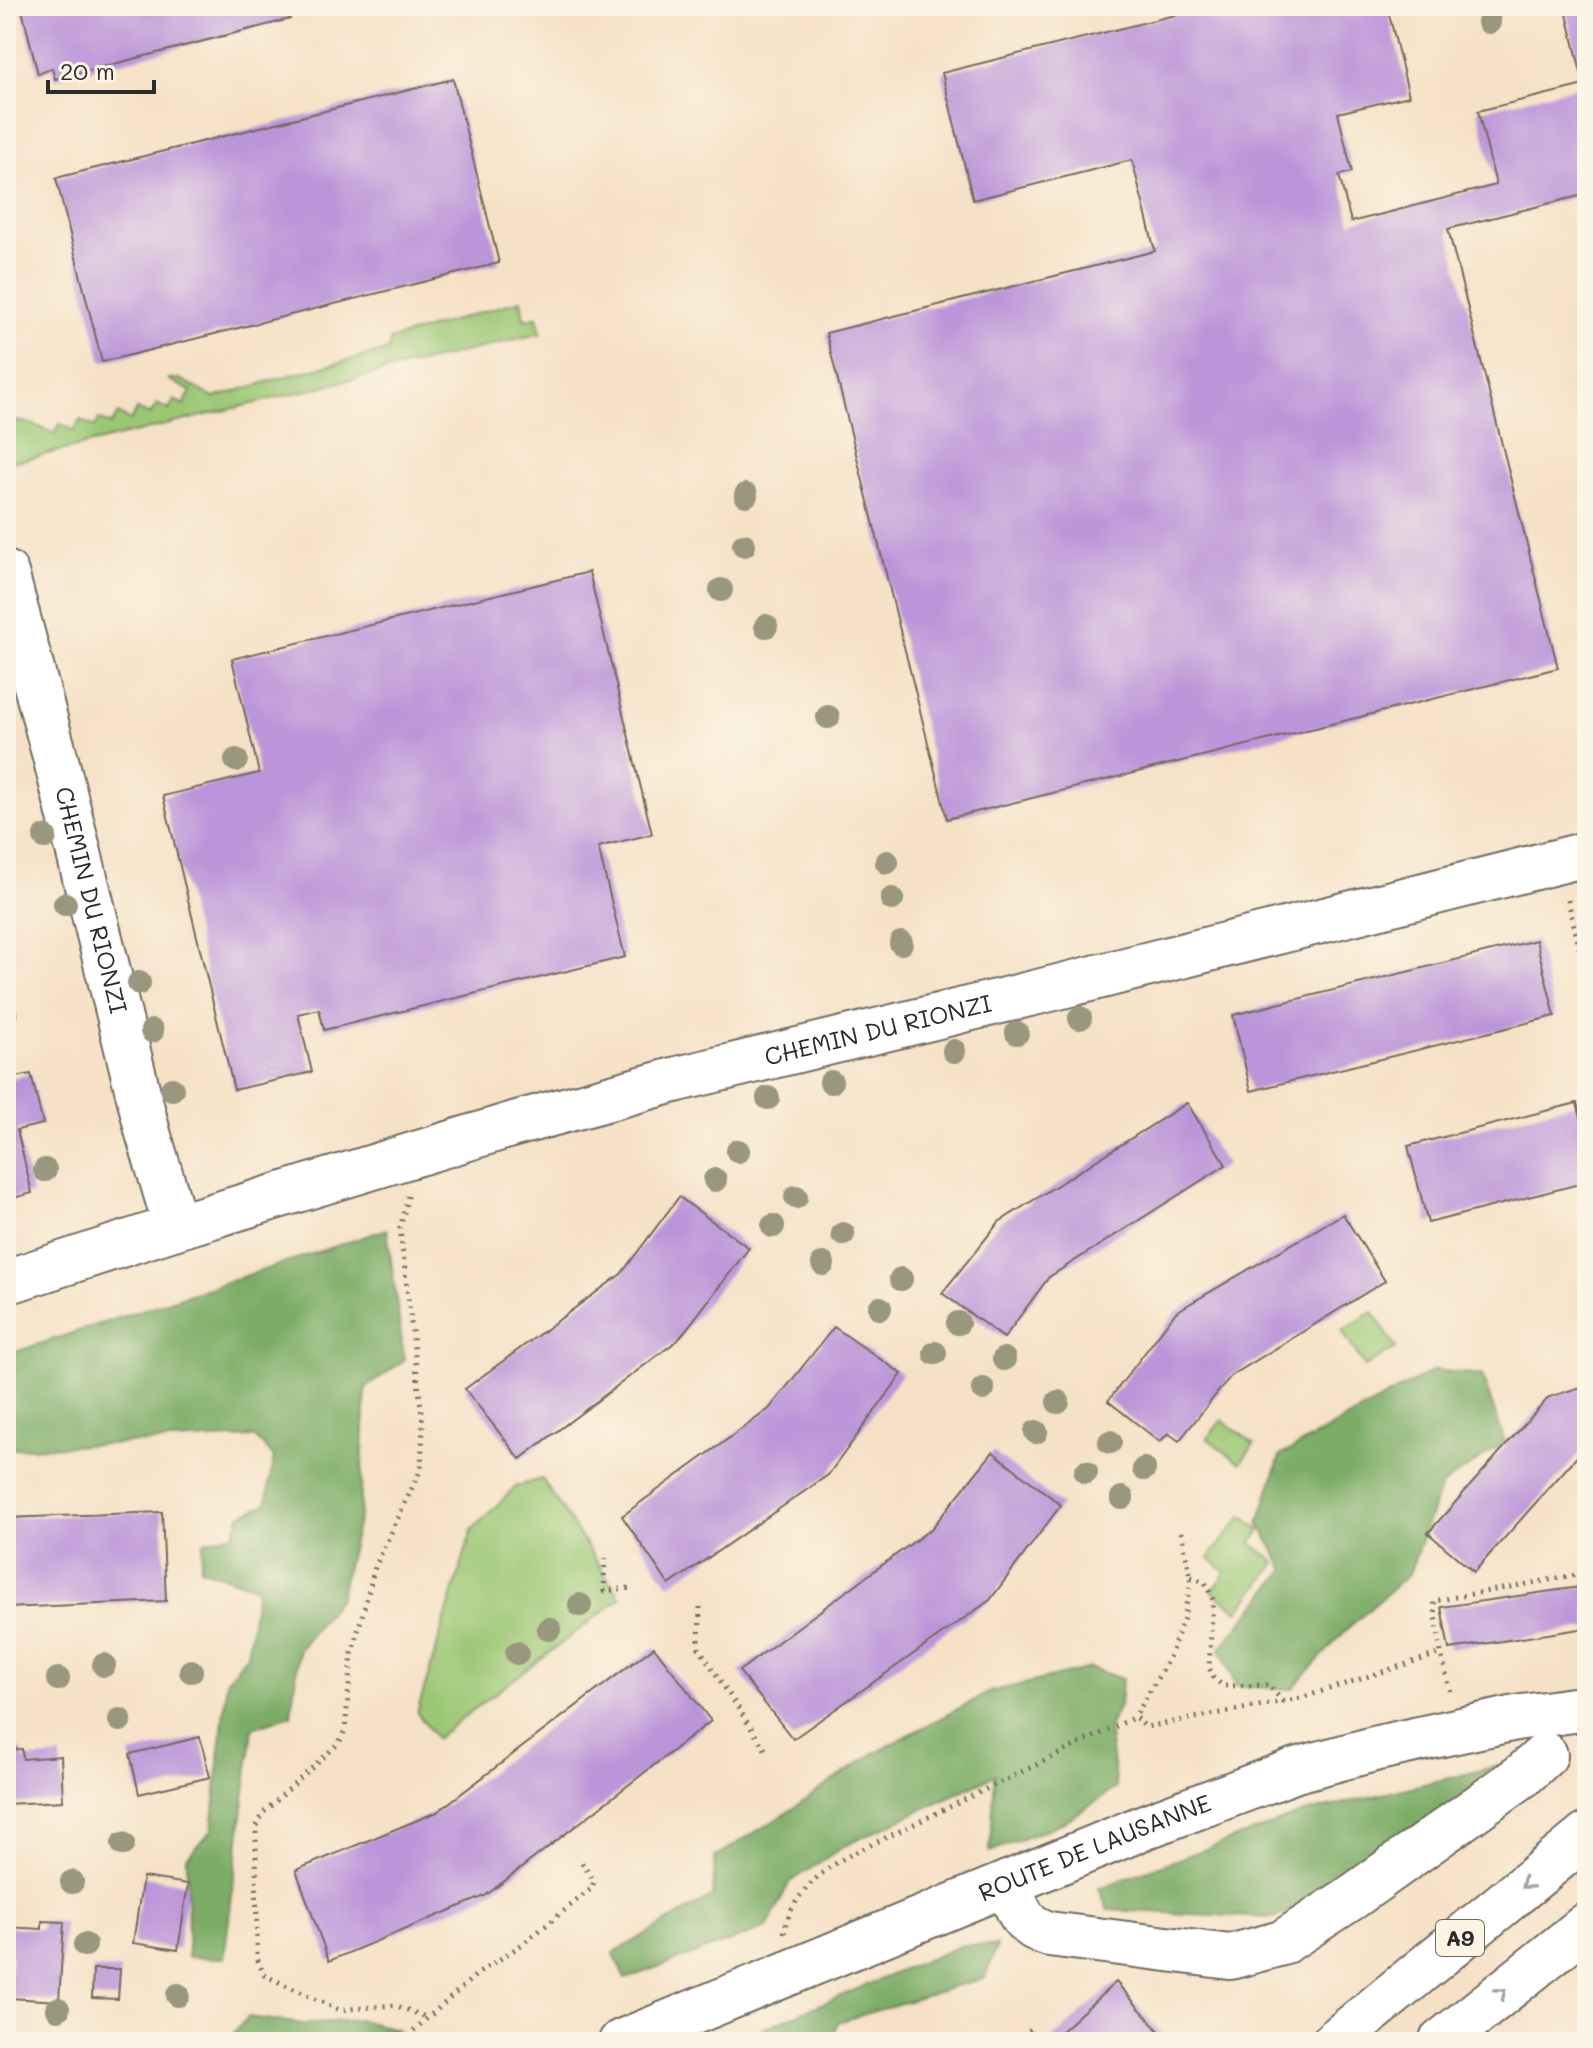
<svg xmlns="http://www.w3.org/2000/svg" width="1593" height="2048" viewBox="0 0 1593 2048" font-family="Mali,sans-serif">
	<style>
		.green { fill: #9bc774; stroke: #637950; stroke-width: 2 }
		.forest { fill: #7cac66; stroke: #546c48; stroke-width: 2 }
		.building { fill: #bb95d9 }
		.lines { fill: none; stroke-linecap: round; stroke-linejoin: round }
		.minor-casing { stroke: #726b61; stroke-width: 48 }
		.major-casing { stroke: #726b61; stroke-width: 48 }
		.highway-casing { stroke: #726b61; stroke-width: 48 }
		.path { stroke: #726b61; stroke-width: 5; stroke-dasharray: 2 6; stroke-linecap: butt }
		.minor { stroke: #fff; stroke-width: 44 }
		.major { stroke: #fff; stroke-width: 44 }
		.highway { stroke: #fff; stroke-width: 44 }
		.tree { fill: #99977d }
		.oneway { stroke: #a0a0a0 }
		.labels { text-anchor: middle; stroke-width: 8; stroke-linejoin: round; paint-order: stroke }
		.shield { fill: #fcf5e5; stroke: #6a6863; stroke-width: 2 }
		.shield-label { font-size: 22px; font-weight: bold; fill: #2b2b2b }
		.street-label { font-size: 24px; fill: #2b2b2b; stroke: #fcf5e5 }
	</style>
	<rect width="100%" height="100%" fill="#fcf5e5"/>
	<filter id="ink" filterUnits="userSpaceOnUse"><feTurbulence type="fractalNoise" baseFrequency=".0125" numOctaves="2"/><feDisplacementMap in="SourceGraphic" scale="16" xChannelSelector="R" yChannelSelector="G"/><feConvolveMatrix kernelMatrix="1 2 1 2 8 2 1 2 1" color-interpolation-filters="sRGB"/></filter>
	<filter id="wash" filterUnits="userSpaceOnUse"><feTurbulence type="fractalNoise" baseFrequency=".006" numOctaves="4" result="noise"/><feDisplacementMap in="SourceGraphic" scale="32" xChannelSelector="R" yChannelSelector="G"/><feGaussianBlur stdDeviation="1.8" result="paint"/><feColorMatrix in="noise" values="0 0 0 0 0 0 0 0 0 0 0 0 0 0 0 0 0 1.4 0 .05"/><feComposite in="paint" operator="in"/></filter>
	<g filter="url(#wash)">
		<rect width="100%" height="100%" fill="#f5e1c6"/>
		<g class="green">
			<path d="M521,300L524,319L537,317L541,333L31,458L11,462L6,459C6,451 4,439 6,431C12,411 44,429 54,434L60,424L74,431L80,420L95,427L99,419L111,425L118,414L131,421L137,409L150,415L157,404L169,410L174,400L184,405L191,391L168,379H180L214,398L287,376L389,350L390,340Z"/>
			<polygon points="1373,1312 1396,1348 1365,1367 1342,1331"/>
			<polygon points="1222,1420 1254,1444 1240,1463 1207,1438"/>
			<polygon points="542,1479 621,1598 436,1738 417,1713 472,1530 517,1486"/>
			<polygon points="1242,1516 1261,1530 1251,1543 1276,1563 1238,1611 1212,1591 1226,1572 1209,1558"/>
		</g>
		<g class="forest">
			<polygon points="387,1229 404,1360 366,1388 360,1513 339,1598 299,1649 291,1715 253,1728 224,1958 188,1957 187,1857 212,1830 227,1680 247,1655 257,1588 200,1568 204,1541 234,1534 240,1515 266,1504 274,1457 254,1437 6,1449 6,1355"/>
			<polygon points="1434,1370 1482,1375 1505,1442 1441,1486 1409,1574 1346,1630 1292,1689 1236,1686 1220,1649 1285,1570 1259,1523 1280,1456"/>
			<polygon points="1090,1668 1122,1679 1120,1704 1108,1728 1116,1788 1064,1822 990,1852 995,1775 844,1846 789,1883 767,1928 625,1979 613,1953 713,1896 715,1857 788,1812 872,1754 990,1692"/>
			<polygon points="1515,1762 1340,1892 1274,1918 1108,1910 1099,1888 1304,1813"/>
			<polygon points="962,1945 997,1946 985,1978 838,2022 831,2042 751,2042 752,2033"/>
			<polygon points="248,2017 303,2024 358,2020 397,2029 364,2042 225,2042"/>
		</g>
		<g id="blocks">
			<g class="building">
				<polygon points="21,6 287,6 290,19 55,79 52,68 38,74"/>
				<polygon points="1211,6 1387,6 1409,96 1338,113 1352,172 1339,175 1351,222 1496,185 1478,111 1584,85 1565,6 1587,6 1587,194 1448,229 1558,668 947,819 826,333 1155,251 1132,160 973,200 942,73"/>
				<polygon points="453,79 499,263 102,362 56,178"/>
				<polygon points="589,572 652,834 598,847 625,957 324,1030 319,1009 298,1014 312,1072 234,1090 163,796 259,773 232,659"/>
				<polygon points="1536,940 1555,1016 1251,1091 1233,1015"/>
				<polygon points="6,978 17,1016 6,1018"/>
				<polygon points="31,1074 43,1124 17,1130 32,1193 6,1200 6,1079"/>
				<polygon points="1187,1103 1226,1165 1049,1277 1004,1338 942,1293 999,1222"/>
				<polygon points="1577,1103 1587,1141 1587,1182 1428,1223 1408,1146"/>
				<polygon points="679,1197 749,1248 678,1340 520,1459 465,1389 621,1274"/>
				<polygon points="1343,1214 1385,1281 1231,1376 1179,1441 1168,1433 1160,1442 1108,1401 1176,1312"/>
				<polygon points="834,1327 902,1374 828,1475 669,1585 622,1516 769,1409"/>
				<polygon points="1587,1385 1587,1449 1583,1450 1474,1572 1428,1533 1549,1397"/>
				<polygon points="993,1452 1061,1505 990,1600 793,1739 739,1671 932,1528"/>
				<polygon points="162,1512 166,1601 6,1608 6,1518"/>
				<polygon points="1587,1586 1587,1628 1449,1649 1441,1607"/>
				<polygon points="654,1647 711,1721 485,1896 329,1961 296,1870 437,1812"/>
				<polygon points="200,1737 210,1777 139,1794 130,1754"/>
				<polygon points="22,1749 23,1759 61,1756 63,1801 6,1804 6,1750"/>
				<polygon points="143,1877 188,1884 178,1950 133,1943"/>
				<polygon points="42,1921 64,1922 59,2001 9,1998 11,1957 6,1957 6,1927 42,1929"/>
				<polygon points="93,1969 120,1969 118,1999 92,1998"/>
				<polygon points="1116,1982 1169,2042 1049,2042"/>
			</g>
		</g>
	</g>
	<g filter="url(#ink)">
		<use href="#blocks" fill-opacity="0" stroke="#726b61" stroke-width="2"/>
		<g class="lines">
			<defs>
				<g id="minor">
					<path id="s1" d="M6,573L57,764L148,1133L176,1227"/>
					<path id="s2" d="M6,1282L176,1227L514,1124L678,1079L1046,990L1587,854"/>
					<path d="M1008,1883C1018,1909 1019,1925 1049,1934L1230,1957L1282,1943L1351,1898L1523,1775L1545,1755"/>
				</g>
				<g id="major">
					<path id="s3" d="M621,2042L1147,1826L1296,1770L1378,1748L1516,1718L1587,1708"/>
				</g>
				<g id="highway">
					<polyline points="1334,2042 1587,1835"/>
					<polyline points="1441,2042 1587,1925"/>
				</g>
			</defs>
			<use href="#minor" class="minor-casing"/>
			<use href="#major" class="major-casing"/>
			<use href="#highway" class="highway-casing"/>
			<g class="path">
				<polyline points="1568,900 1587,981"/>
				<polyline points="408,1196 400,1229 423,1424 421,1469 375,1567 352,1654 345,1730 339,1743 263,1813 256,1828 257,1958 264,1975 339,2010 394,2005 429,2018"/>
				<polyline points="1181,1532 1191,1577 1184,1618 1169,1658 1135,1717 1146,1727 1301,1698 1441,1653"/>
				<polyline points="605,1558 604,1591 629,1588"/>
				<polyline points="1191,1577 1205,1582 1213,1600 1209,1667 1213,1677 1223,1686 1269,1685 1283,1702"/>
				<polyline points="700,1607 699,1648 768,1754"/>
				<polyline points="1450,1691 1441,1653 1434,1601 1587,1573"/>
				<path d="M784,1933C790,1898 817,1874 846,1857L1135,1717"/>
				<polyline points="393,2042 405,2038 476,1975 524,1943 592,1888 594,1881 581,1862"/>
				<polyline points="1017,2042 1034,2027"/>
			</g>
			<use href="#minor" class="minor"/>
			<use href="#major" class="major"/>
			<use href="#highway" class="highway"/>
		</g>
		<g class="tree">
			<circle cx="1489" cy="22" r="12"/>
			<circle cx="746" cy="495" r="12"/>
			<circle cx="744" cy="545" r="12"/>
			<circle cx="721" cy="590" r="12"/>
			<circle cx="766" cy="626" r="12"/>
			<circle cx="828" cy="717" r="12"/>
			<circle cx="236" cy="760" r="12"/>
			<circle cx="45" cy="837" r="12"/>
			<circle cx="887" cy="862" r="12"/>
			<circle cx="892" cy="899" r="12"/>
			<circle cx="65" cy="904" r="12"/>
			<circle cx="901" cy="943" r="12"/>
			<circle cx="139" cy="983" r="12"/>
			<circle cx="1080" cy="1018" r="12"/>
			<circle cx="152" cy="1031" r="12"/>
			<circle cx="1017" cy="1033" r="12"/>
			<circle cx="954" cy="1051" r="12"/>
			<circle cx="831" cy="1082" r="12"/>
			<circle cx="172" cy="1089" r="12"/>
			<circle cx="768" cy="1098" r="12"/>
			<circle cx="738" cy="1151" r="12"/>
			<circle cx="45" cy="1170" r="12"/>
			<circle cx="715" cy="1180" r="12"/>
			<circle cx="796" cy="1197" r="12"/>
			<circle cx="773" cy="1226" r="12"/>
			<circle cx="843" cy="1234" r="12"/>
			<circle cx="823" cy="1264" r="12"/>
			<circle cx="901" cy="1279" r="12"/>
			<circle cx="880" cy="1308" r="12"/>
			<circle cx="958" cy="1323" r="12"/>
			<circle cx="935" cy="1353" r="12"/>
			<circle cx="1004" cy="1359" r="12"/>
			<circle cx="983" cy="1389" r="12"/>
			<circle cx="1058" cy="1402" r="12"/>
			<circle cx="1036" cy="1432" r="12"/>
			<circle cx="1110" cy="1442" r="12"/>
			<circle cx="1144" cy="1469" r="12"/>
			<circle cx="1086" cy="1472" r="12"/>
			<circle cx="1122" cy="1498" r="12"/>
			<circle cx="580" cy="1605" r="12"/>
			<circle cx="549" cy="1629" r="12"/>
			<circle cx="517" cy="1653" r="12"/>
			<circle cx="104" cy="1665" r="12"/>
			<circle cx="191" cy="1671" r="12"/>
			<circle cx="58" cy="1679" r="12"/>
			<circle cx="120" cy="1720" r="12"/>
			<circle cx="123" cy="1844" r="12"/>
			<circle cx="72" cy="1882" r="12"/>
			<circle cx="85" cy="1945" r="12"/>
			<circle cx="178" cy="1995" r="12"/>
			<circle cx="58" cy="2009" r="12"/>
		</g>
		<defs><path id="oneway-chevron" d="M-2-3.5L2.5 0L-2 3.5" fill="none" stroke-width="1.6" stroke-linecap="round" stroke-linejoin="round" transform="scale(2)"/></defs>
		<g class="oneway">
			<use href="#oneway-chevron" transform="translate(1526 1884) rotate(141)"/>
			<use href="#oneway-chevron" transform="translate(1501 1993) rotate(-38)"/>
		</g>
	</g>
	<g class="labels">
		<rect class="shield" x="1436" y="1920" width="48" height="36" rx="6"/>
		<g class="shield-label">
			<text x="1460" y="1946">A9</text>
		</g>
		<g class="street-label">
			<text dy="8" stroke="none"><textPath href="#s1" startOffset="338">CHEMIN DU RIONZI</textPath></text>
			<text dy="8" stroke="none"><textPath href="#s2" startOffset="908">CHEMIN DU RIONZI</textPath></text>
			<text dy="8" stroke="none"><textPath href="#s3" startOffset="512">ROUTE DE LAUSANNE</textPath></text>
		</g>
	</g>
	<rect width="1593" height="2048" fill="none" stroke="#fcf5e5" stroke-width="32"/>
	<path d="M48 80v12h106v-12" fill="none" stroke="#2b2b2b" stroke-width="4"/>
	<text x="60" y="80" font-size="24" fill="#2b2b2b" stroke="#fcf5e5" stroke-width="6" paint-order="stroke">20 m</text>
</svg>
